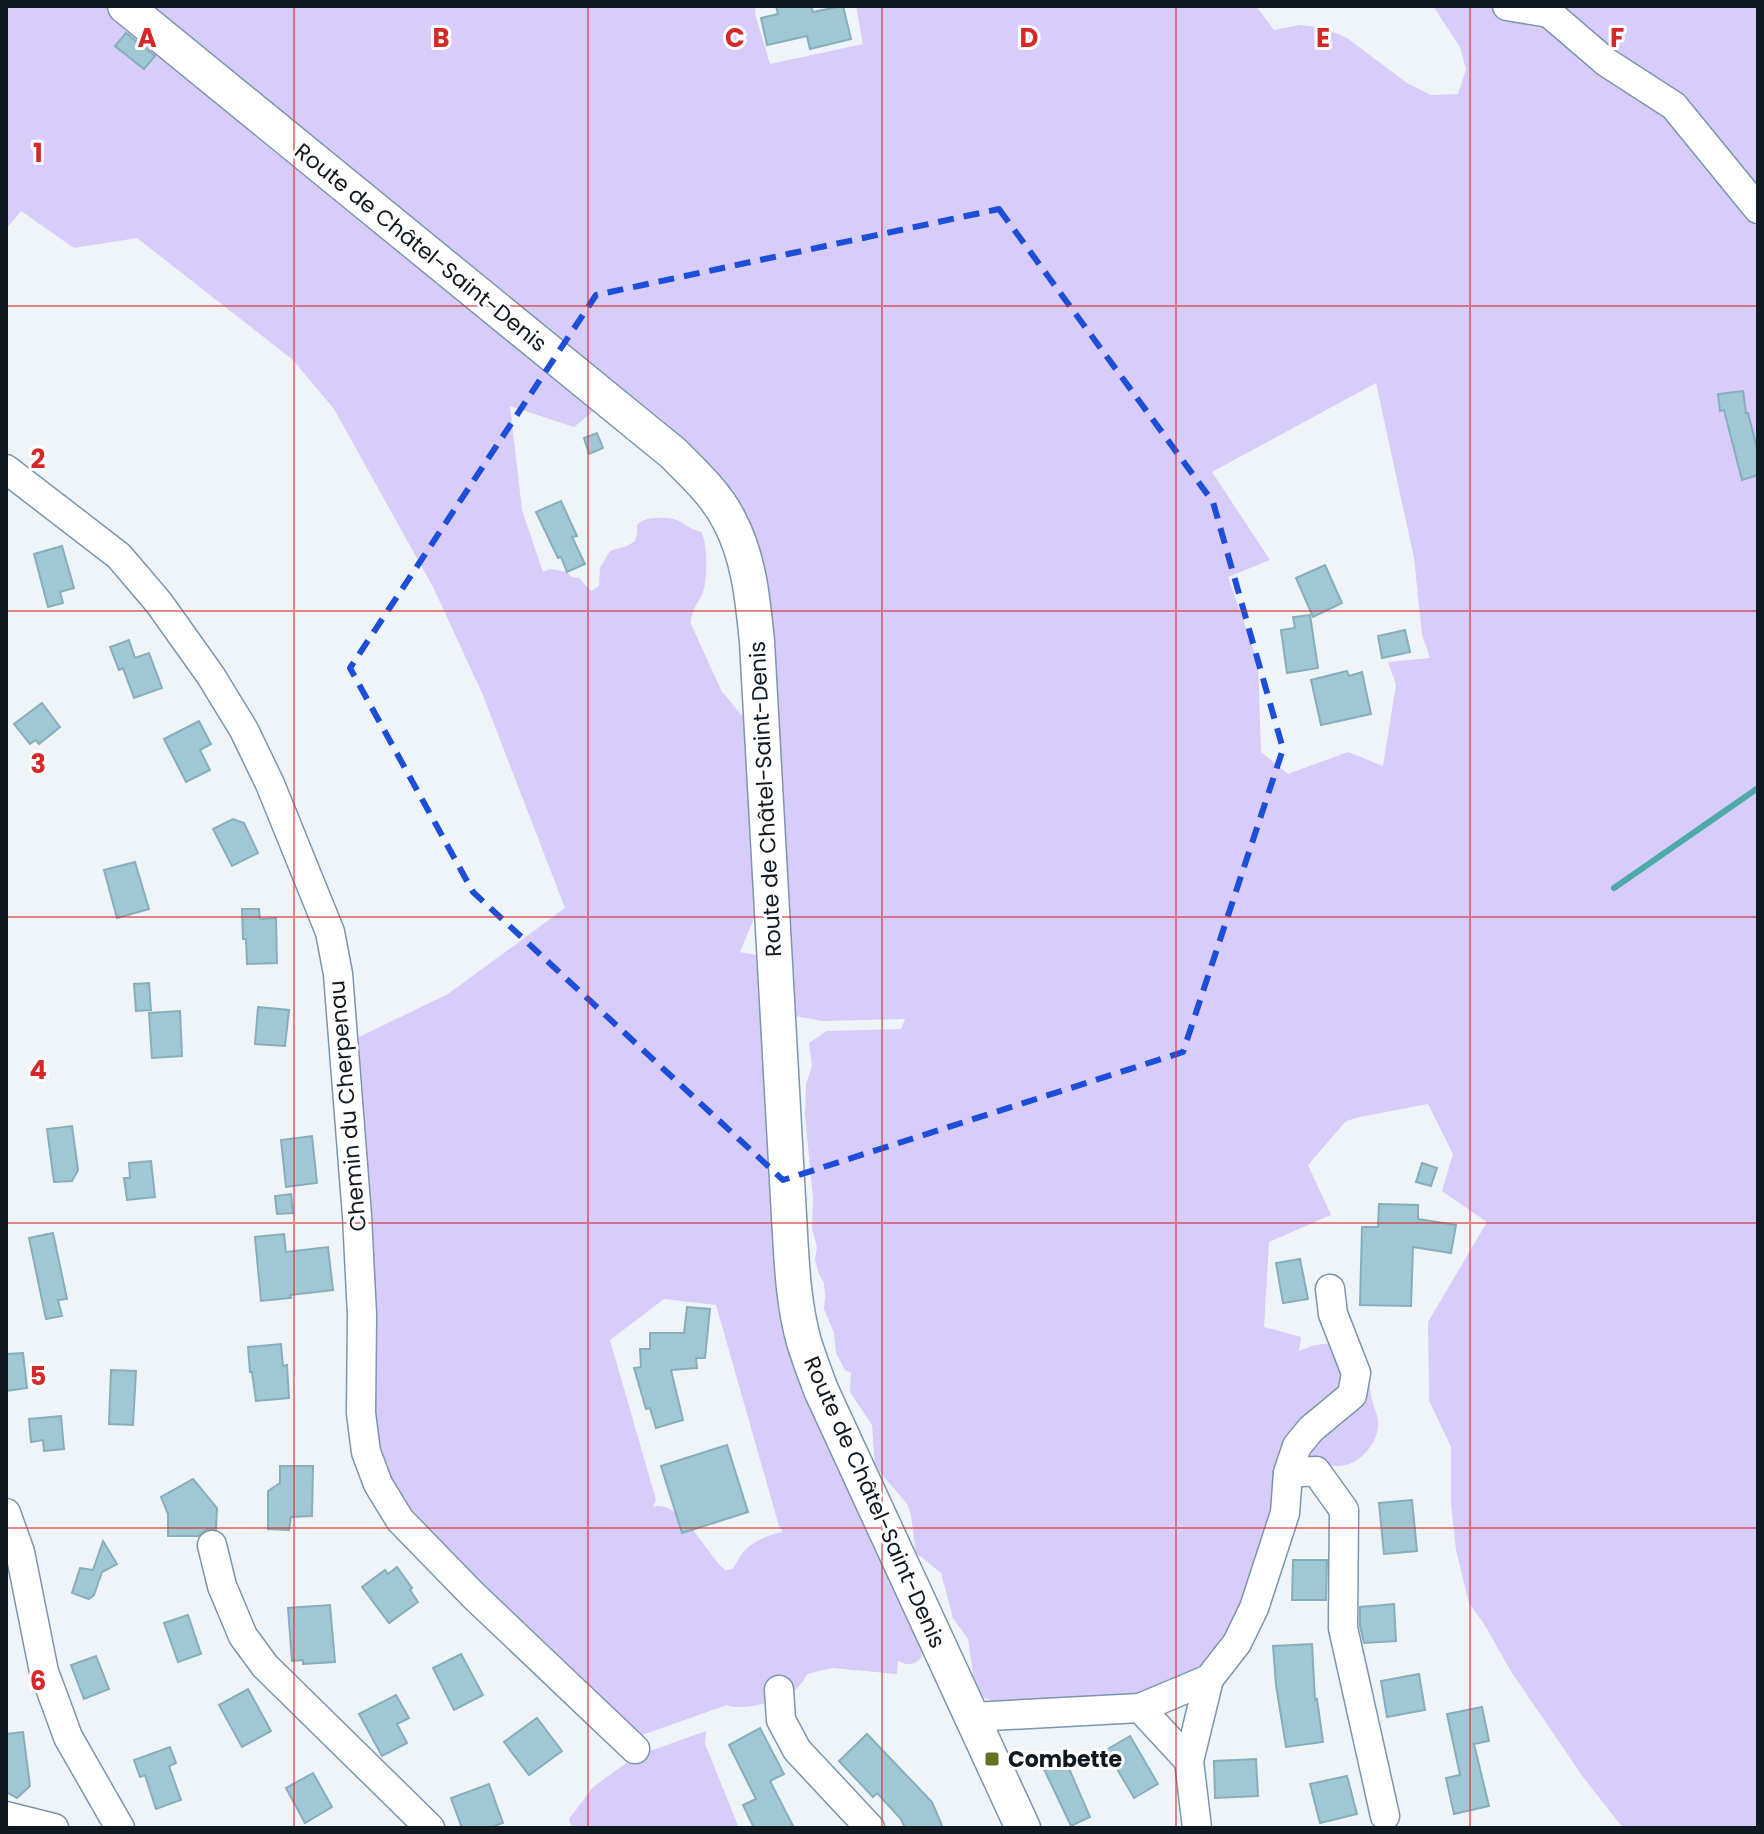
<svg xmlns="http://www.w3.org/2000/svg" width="1764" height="1834" viewBox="0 0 1764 1834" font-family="Poppins,sans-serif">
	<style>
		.green { fill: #d7ccfa; fill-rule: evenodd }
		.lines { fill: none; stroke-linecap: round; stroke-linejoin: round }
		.stream { stroke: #4ea9aa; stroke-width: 6 }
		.building { fill: #a0c7d4; stroke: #87aebb; stroke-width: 2 }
		.minor-casing { stroke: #7c96ad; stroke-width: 31 }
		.major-casing { stroke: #7c96ad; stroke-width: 37 }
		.minor { stroke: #fff; stroke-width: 28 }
		.major { stroke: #fff; stroke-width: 34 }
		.marked { fill: none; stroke: #1d4ed8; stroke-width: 6; stroke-dasharray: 16 10; stroke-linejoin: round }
		.grid { fill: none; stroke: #d62828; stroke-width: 2; stroke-opacity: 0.55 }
		.poi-dot { fill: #607322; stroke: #fff; stroke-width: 3 }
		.labels { text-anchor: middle; stroke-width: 6; stroke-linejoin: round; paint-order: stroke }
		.street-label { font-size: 22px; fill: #0f1921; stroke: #fff }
		.poi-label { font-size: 22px; font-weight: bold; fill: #0f1921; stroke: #fff; text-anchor: start }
		.grid-label { font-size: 26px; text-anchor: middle; font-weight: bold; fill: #d62828; stroke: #fff; stroke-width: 6; stroke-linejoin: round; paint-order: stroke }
	</style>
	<rect width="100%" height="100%" fill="#eff4f9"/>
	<g class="green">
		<path d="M6,6H110L597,408L574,427L510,406L522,510L543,572L550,569L567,572L571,577L579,578L591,591L599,586L600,568L610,551L627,546L635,541L637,533V525C643,519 647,519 656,518C683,516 680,526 701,532C708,542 707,577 704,589C700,602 690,610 691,624L722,692C735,705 737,714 754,724L757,911L740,952L756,955L775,1221L922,1648L921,1658C914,1665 908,1666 898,1661L897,1674L832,1668L807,1674C804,1680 801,1685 795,1690C782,1701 741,1712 727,1705L642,1735L627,1731L421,1530L377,1461L355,1039L448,994L565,908L482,693L433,587L334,409L293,360L137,238L74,248L21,211L6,229ZM664,1299L716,1305L779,1526L783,1532C771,1533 753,1542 745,1550C740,1555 737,1562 733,1569L725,1570C708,1556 680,1498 653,1507L656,1500L610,1340Z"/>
		<path d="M150,6H756L755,14L770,64L863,44L856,6H1256L1274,30L1300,25L1324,28L1347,38L1407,83L1431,95L1458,94L1466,69L1460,47L1433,6H1758V1828H1623L1583,1777L1510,1670L1486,1627L1469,1603L1456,1550L1451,1504V1447L1429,1400L1428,1322L1487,1222L1442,1191L1453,1154L1428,1104L1360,1117L1346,1121L1308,1165L1331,1215L1269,1242L1264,1327L1301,1337L1299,1351L1315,1345L1333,1343C1340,1350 1364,1372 1368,1379C1371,1385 1370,1396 1373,1403C1375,1411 1379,1418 1378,1427C1376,1446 1357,1467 1337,1466C1324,1465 1313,1460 1301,1455L1296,1435L1274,1469L1271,1506L1236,1622L1216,1651L1198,1669L1136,1696L997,1702L981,1697L972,1691L973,1672L968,1639L953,1618L941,1573L916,1553L911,1515L907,1504L875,1466L872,1425L850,1392L851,1373L845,1370L836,1353L834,1333L824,1309L825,1297L824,1283L818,1272L815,1260L817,1247L812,1229L813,1198L805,1115L806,1084L812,1066L809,1043L827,1031L901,1029L905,1019L822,1021L790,1015L765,605L752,530L687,448ZM1376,383L1414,558L1422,635L1430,658L1388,662L1396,685L1383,766L1348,752L1288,774L1261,752L1258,662L1228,577L1270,560L1212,472Z"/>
		<polygon points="706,1731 705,1744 739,1828 572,1828 569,1819 593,1787 636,1756"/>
	</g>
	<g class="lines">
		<polyline class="stream" points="1614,888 1758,788"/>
	</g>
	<g class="building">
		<polygon points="776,6 811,6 813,12 843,6 851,39 810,49 807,36 767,45 761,18 778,14"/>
		<polygon points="126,33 155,56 144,69 115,46"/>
		<polygon points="1743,391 1746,413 1748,413 1758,452 1758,475 1742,480 1724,410 1720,411 1718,394"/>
		<polygon points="597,433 603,448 589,454 584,438"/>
		<polygon points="561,501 577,536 572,537 585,564 567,572 561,557 558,558 536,512"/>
		<polygon points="62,546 74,588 60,592 63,603 48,607 34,554"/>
		<polygon points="1325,565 1342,603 1313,617 1296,578"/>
		<polygon points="1310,615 1318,668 1287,673 1281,630 1295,628 1293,617"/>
		<polygon points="1405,630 1410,652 1382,658 1378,636"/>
		<polygon points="129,640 135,658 149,653 162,688 134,698 123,668 119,670 110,647"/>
		<polygon points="1347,671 1349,676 1362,672 1371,714 1321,725 1311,680"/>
		<polygon points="42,703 60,727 39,744 36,740 30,744 14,724"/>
		<polygon points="199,721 211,744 200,750 210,770 186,782 164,739"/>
		<polygon points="233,819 244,823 258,853 232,866 213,829"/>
		<polygon points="135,862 149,909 117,918 104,870"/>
		<polygon points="242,909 259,909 260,919 276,918 277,963 247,964 246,939 243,939"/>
		<polygon points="149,983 151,1010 136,1011 134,984"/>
		<polygon points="258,1007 289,1010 285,1046 255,1044"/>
		<polygon points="180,1011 182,1056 152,1058 149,1013"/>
		<polygon points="72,1126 78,1170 72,1181 54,1182 47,1129"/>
		<polygon points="312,1136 317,1183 286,1187 281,1140"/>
		<polygon points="151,1161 155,1197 127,1200 124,1178 130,1178 129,1163"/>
		<polygon points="1422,1163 1437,1168 1431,1186 1416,1182"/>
		<polygon points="291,1194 293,1213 277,1214 275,1196"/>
		<polygon points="1379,1204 1418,1205 1418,1219 1456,1225 1451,1253 1413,1247 1411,1306 1360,1305 1362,1227 1378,1227"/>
		<polygon points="53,1233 67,1299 58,1300 62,1316 46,1319 29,1238"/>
		<polygon points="284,1234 286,1252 328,1247 333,1290 290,1295 291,1298 261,1301 255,1237"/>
		<polygon points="1300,1259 1308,1299 1283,1303 1276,1263"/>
		<polygon points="687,1307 710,1309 705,1358 696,1358 697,1368 671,1370 683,1420 656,1428 650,1408 646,1409 634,1368 641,1367 640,1349 650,1349 650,1333 684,1333"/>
		<polygon points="281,1344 283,1366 287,1365 289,1398 256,1401 252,1372 250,1372 248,1347"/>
		<polygon points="23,1353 27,1388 6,1391 6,1354"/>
		<polygon points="111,1370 136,1371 133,1425 109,1424"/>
		<polygon points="61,1416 64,1449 44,1451 43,1440 31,1442 29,1419"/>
		<polygon points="727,1445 748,1512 682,1533 661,1466"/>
		<polygon points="280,1466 313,1466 312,1516 291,1517 289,1530 268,1529 268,1491 280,1483"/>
		<polygon points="193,1479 217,1508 216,1529 207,1529 198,1536 168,1536 168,1514 161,1497"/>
		<polygon points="1412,1500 1417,1551 1384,1554 1379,1503"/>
		<polygon points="103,1541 117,1564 102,1572 94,1595 89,1599 72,1593 80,1568 93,1570"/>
		<polygon points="1293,1560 1327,1560 1326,1600 1292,1600"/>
		<polygon points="397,1567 412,1588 410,1590 418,1602 389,1623 362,1587 385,1570 388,1574"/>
		<polygon points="1394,1604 1396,1641 1364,1643 1360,1626 1360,1607"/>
		<polygon points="330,1605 335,1662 303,1664 303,1660 292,1661 288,1608"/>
		<polygon points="188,1615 201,1654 178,1662 164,1623"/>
		<polygon points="1312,1644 1315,1700 1317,1699 1323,1742 1286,1747 1276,1685 1273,1646"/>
		<polygon points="461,1654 483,1695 454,1710 433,1668"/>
		<polygon points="96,1656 109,1689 84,1699 71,1665"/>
		<polygon points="1419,1674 1425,1710 1387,1717 1381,1681"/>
		<polygon points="248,1689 271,1731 242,1747 219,1705"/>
		<polygon points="396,1695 409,1718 397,1724 407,1743 382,1756 359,1714"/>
		<polygon points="1482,1707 1489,1741 1474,1744 1489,1806 1454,1814 1446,1778 1460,1775 1447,1714"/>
		<polygon points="537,1718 562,1751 529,1775 504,1742"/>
		<polygon points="760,1728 784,1774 770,1781 794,1828 754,1828 743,1805 756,1799 729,1745"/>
		<polygon points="23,1732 30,1786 17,1798 6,1792 6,1734"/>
		<polygon points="867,1734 932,1802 943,1828 905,1828 901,1819 877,1793 873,1797 839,1761"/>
		<polygon points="1130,1736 1158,1784 1134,1798 1106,1750"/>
		<polygon points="170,1747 176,1763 169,1766 181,1800 156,1809 145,1775 140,1777 134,1760"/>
		<polygon points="1064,1757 1090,1817 1071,1826 1043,1767"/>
		<polygon points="1256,1759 1258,1796 1215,1798 1214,1761"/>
		<polygon points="313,1773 332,1807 305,1823 286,1788"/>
		<polygon points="1347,1776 1357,1814 1320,1823 1310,1784"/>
		<polygon points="489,1784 503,1823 489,1828 462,1828 451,1798"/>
	</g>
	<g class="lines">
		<defs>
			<g id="minor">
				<polyline points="1507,6 1549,13 1606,62 1674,106 1758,209"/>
				<polyline points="6,469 119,556 159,603 211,676 244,730 270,784 330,932 338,974 357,1216 362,1315 361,1413 366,1452 378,1484 400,1520 473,1595 635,1749"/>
				<polyline points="1288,1473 1316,1471 1344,1510 1343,1628 1385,1816"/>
				<polyline points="6,1513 20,1552 44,1672 56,1704 68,1737 120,1828"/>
				<polyline points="212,1545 222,1586 243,1636 265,1666 430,1828"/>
				<polyline points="779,1690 781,1720 797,1750 870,1828"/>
				<polyline points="1140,1708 1189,1761 1197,1828"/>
				<polyline points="972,1717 1140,1708 1209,1679 1237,1643 1254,1608 1285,1513 1288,1473 1297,1446 1311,1429 1352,1395 1356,1373 1333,1314 1330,1289"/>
				<polyline points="1189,1761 1209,1679"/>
				<polyline points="6,1816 54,1828"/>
			</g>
			<path id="major" d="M125,6L673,453C693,473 716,494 729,520C749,557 753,601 757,642L790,1234C792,1270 794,1306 804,1342C809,1358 815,1374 821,1390L1023,1828"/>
		</defs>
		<use href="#minor" class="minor-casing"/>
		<use href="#major" class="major-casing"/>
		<use href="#minor" class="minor"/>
		<use href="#major" class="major"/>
	</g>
	<path class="marked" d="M999,209L1213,502L1283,749L1183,1052L783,1180L473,892L350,668L596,295Z"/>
	<path class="grid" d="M294,6V1828M588,6V1828M882,6V1828M1176,6V1828M1470,6V1828M6,306H1758M6,611H1758M6,917H1758M6,1223H1758M6,1528H1758"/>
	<rect class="poi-dot" x="984" y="1751" width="16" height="16" rx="4"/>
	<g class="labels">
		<g class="street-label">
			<text transform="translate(421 247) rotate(39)" y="8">Route de Châtel-Saint-Denis</text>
			<text transform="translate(765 799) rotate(-93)" y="8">Route de Châtel-Saint-Denis</text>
			<text transform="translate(347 1106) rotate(-95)" y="8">Chemin du Cherpenau</text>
			<text transform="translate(875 1502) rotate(66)" y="8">Route de Châtel-Saint-Denis</text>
		</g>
		<g class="poi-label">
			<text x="1008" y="1767">Combette</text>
		</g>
	</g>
	<g class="grid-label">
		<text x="147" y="47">A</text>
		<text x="441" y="47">B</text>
		<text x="735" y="47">C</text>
		<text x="1029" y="47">D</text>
		<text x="1323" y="47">E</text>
		<text x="1617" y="47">F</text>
		<text x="38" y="162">1</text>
		<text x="38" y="468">2</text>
		<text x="38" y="773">3</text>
		<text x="38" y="1079">4</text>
		<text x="38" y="1385">5</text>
		<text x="38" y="1690">6</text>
	</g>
	<rect width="1764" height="1834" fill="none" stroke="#0f1921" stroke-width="16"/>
</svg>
